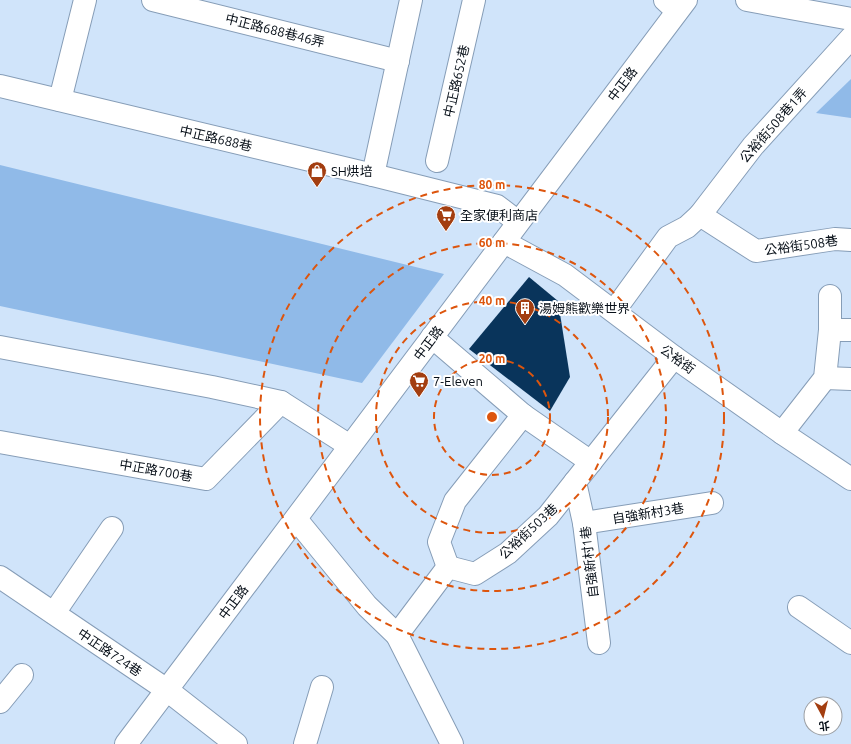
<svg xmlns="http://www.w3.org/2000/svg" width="851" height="744" viewBox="0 0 851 744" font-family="Ubuntu,'Noto Sans TC',sans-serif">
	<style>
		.green { fill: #90bae8 }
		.building { fill: #09345b }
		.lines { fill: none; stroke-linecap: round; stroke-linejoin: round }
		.minor-casing { stroke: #869db7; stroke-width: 24 }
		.major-casing { stroke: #869db7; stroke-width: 24 }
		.minor { stroke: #fff; stroke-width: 22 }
		.major { stroke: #fff; stroke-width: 22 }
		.ring { fill: none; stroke: #dd550d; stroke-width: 2; stroke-dasharray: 7 5 }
		.labels { text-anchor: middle; stroke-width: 4; stroke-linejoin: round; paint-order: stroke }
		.street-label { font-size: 13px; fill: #070f18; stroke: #fff }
		.poi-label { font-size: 13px; fill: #070f18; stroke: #fff; text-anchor: start }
		.centre { fill: #dd550d; stroke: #fff; stroke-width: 2 }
		.ring-label { font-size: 12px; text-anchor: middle; font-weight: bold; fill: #dd550d; stroke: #fff; stroke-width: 4; stroke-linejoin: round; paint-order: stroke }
	</style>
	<rect width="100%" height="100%" fill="#d0e4fa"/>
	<g class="green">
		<polygon points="851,79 851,118 816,113"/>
		<polygon points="0,165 444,274 362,383 0,306"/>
	</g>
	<polygon class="building" points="529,277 558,301 570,377 550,411 469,349"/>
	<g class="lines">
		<defs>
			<g id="minor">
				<polyline points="153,0 398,61"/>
				<polyline points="665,0 677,11"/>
				<polyline points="747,0 851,19"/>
				<polyline points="0,86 373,175 497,206 518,222"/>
				<polyline points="60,100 85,0"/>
				<polyline points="437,161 474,0"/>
				<polyline points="373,175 411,0"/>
				<polyline points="700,215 756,251 835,239 851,240"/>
				<polyline points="504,242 565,275 674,357 782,433 851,479"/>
				<polyline points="614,311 668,237 687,227 700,215 753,146 851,38"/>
				<polyline points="830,330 851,330"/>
				<polyline points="432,337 523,415 591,462"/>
				<polyline points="0,347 212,387 281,402 350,446"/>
				<polyline points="825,378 851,379"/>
				<polyline points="782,433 825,378 830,330 830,296"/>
				<polyline points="0,442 206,479 281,402"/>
				<polyline points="575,482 584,523 599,643"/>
				<polyline points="296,519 367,606 397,635"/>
				<polyline points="584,523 712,503"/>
				<polyline points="448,567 475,574 508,553 548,516 674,357"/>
				<polyline points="448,567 397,635 452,744"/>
				<polyline points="448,567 439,542 455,501 523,415"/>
				<polyline points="0,577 167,690 236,744"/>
				<polyline points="799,607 851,643"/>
				<polyline points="54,613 112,528"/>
				<polyline points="0,702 22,675"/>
				<polyline points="305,744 322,687"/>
			</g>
			<polyline id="major" points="126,744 686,0"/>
		</defs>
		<use href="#minor" class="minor-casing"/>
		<use href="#major" class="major-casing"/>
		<use href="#minor" class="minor"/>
		<use href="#major" class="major"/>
	</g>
	<g class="ring">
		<circle cx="492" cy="417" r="58"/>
		<circle cx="492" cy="417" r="116"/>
		<circle cx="492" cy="417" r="174"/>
		<circle cx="492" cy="417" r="232"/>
	</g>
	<defs>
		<symbol id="shop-pin" viewBox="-11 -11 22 30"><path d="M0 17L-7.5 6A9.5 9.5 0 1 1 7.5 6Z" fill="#a33e10" stroke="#fff"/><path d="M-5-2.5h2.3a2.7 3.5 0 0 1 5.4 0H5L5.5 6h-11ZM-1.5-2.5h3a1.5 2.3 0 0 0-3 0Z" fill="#fff"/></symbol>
		<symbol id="supermarket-pin" viewBox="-11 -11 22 30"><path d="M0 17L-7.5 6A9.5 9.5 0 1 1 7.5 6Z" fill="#a33e10" stroke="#fff"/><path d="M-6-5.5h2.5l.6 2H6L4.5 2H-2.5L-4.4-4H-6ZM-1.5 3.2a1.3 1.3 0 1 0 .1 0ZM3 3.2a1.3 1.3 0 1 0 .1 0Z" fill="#fff"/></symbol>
		<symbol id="building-pin" viewBox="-11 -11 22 30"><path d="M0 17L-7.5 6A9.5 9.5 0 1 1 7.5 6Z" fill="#a33e10" stroke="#fff"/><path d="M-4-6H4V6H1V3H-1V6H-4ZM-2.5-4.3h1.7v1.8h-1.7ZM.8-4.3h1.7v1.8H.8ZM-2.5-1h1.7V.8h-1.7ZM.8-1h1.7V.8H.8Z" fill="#fff"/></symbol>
	</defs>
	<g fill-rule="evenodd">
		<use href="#shop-pin" x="306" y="160" width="22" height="30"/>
		<use href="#supermarket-pin" x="435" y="204" width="22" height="30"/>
		<use href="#building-pin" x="514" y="297" width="22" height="30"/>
		<use href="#supermarket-pin" x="408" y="370" width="22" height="30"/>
	</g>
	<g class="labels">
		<g class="street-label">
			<text transform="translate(275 30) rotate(14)" y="5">中正路688巷46弄</text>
			<text transform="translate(456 81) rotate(-77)" y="5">中正路652巷</text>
			<text transform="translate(622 84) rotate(-53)" y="5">中正路</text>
			<text transform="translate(773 125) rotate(-49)" y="5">公裕街508巷1弄</text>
			<text transform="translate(216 138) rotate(13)" y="5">中正路688巷</text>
			<text transform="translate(801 245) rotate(-8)" y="5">公裕街508巷</text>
			<text transform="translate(428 343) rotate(-53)" y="5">中正路</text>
			<text transform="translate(678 359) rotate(36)" y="5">公裕街</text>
			<text transform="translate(156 470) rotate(10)" y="5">中正路700巷</text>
			<text transform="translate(648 513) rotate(-9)" y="5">自強新村3巷</text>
			<text transform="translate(528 531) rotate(-43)" y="5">公裕街503巷</text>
			<text transform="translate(589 562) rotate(-97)" y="5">自強新村1巷</text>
			<text transform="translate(233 602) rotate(-53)" y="5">中正路</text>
			<text transform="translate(110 652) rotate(34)" y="5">中正路724巷</text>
		</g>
		<g class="poi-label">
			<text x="331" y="176">SH烘培</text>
			<text x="460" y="220">全家便利商店</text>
			<text x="539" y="313">湯姆熊歡樂世界</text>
			<text x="433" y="386">7-Eleven</text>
		</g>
	</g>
	<circle cx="492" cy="417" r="6" class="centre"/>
	<g class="ring-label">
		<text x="492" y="189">80 m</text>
		<text x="492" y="247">60 m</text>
		<text x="492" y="305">40 m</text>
		<text x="492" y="363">20 m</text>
	</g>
	<g transform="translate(823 716) rotate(173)"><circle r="19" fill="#ffffff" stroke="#9c9fa3"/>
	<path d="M0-3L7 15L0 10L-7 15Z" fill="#a33e10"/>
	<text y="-6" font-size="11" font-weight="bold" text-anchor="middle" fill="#070f18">北</text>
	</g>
</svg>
